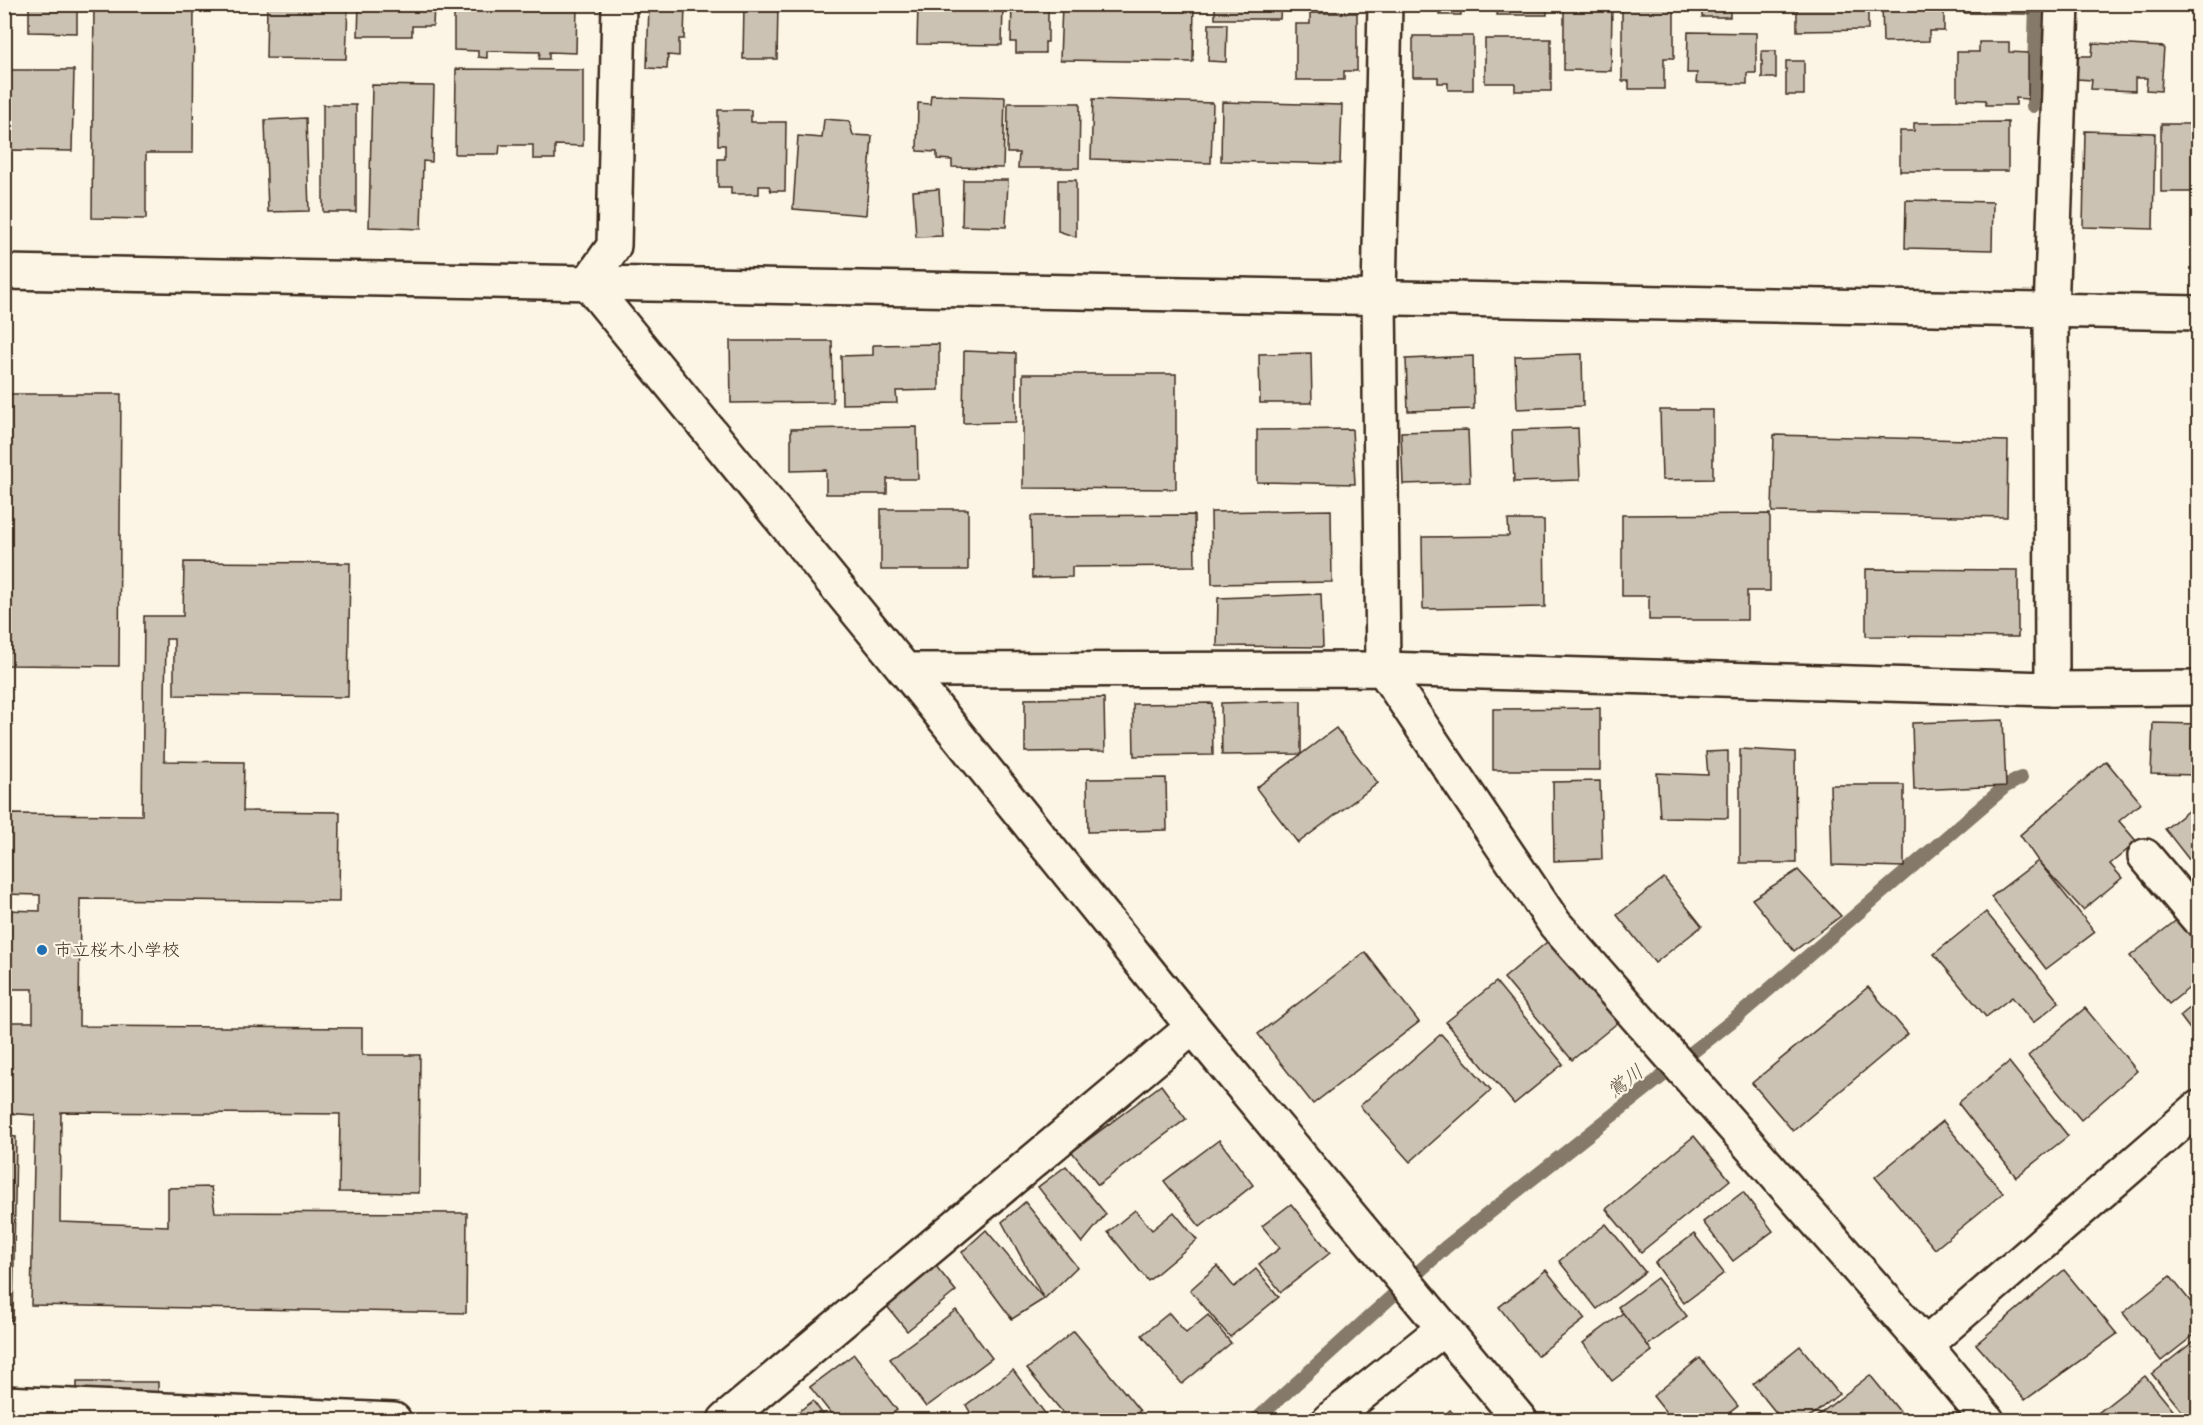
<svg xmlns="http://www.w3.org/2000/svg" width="2203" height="1425" viewBox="0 0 2203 1425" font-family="'Architects Daughter','Klee One',sans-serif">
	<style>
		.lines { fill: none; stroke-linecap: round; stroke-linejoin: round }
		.stream { stroke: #85796b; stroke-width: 14 }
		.building { fill: #ccc2b3; stroke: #3b2a1e; stroke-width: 1.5 }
		.minor-casing { stroke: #3b2a1e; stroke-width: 38 }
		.tertiary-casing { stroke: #3b2a1e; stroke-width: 38 }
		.minor { stroke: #fcf5e5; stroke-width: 33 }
		.tertiary { stroke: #fcf5e5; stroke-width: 33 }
		.poi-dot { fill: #1f6fb2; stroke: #fcf5e5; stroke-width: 2 }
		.labels { text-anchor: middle; stroke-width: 4.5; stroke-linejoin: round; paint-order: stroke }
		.poi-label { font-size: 18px; fill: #3b2a1e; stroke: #fcf5e5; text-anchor: start }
		.water-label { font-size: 20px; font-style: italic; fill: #605144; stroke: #fcf5e5 }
	</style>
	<rect width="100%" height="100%" fill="#fcf5e5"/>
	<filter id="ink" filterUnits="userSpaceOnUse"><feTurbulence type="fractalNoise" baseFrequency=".0167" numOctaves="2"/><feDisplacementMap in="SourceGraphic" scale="12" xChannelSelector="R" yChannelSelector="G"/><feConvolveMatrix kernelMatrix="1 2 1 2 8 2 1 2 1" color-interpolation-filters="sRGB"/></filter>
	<g filter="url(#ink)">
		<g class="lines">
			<g class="stream">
				<polyline points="2033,106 2036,4"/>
				<polyline points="1256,1420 1446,1247 1737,1017 2006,786 2021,778"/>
			</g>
		</g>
		<g class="building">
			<rect x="4" y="4" width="7" height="26"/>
			<polygon points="29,4 77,4 77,33 29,32"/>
			<polygon points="94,4 194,4 193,153 146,153 146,219 92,218"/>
			<polygon points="267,4 348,6 346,59 266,58"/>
			<polygon points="359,4 434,4 433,26 412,26 412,36 358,36"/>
			<polygon points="454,4 577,4 576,53 549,52 549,59 539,59 540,52 487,51 487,58 478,57 478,51 454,50"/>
			<polygon points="649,4 685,4 684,39 679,39 679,56 668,55 667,69 647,68"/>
			<polygon points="744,4 778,4 777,59 743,59"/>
			<polygon points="918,4 1003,4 1002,45 917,44"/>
			<polygon points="1012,4 1048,4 1048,42 1045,42 1045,53 1016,53 1016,42 1011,42"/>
			<polygon points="1062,4 1194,4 1193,62 1060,60"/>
			<polygon points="1215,4 1281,4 1280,19 1215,19"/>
			<polygon points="1439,4 1460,4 1461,15 1439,15"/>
			<polygon points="1547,4 1547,15 1497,15 1498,8 1490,5"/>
			<polygon points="1564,4 1612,4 1611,71 1564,70"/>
			<polygon points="1622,4 1674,4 1674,58 1664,58 1664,89 1629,89 1629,81 1622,81"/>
			<rect x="1702" y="4" width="28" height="13"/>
			<polygon points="1797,4 1868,4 1868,30 1797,31"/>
			<polygon points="1882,4 1944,4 1944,31 1929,31 1929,41 1883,42"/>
			<polygon points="1965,4 2030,4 2030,14 1965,13"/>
			<polygon points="1310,13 1357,13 1357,71 1344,71 1344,80 1296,80 1296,24 1310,24"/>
			<polygon points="1209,24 1227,24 1226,62 1208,61"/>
			<polygon points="1688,32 1756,33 1756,73 1747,73 1747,84 1696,83 1697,73 1687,73"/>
			<polygon points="1413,36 1473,36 1473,90 1448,90 1448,83 1438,83 1438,77 1413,77"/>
			<polygon points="1485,39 1551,39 1551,91 1515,91 1515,83 1485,83"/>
			<polygon points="1979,42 2009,42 2009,52 2028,53 2028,99 2016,98 2016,105 1986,105 1986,100 1957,99 1957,52 1979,52"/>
			<polygon points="2093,43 2164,47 2161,91 2146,90 2147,78 2135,78 2135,91 2091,89 2092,80 2077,79 2078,56 2092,56"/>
			<rect x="1762" y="51" width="14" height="27"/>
			<rect x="1786" y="61" width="18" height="34"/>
			<polygon points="456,69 583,70 583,146 555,145 555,159 533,159 533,145 500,145 499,154 455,154"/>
			<polygon points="4,70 74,70 72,151 10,150 10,164 4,164"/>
			<polygon points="372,85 434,86 432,162 423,161 421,229 369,227"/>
			<polygon points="931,95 1005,97 1003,168 952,167 952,160 937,159 937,152 917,151 918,103 930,104"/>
			<polygon points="1093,99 1213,103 1211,163 1091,159"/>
			<polygon points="1222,102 1342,105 1340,164 1221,161"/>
			<polygon points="1008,103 1080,103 1079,168 1018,168 1019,153 1007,153"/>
			<rect x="323" y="105" width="33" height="107"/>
			<polygon points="718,110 751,110 751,122 786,122 785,191 771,191 769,186 759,186 759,194 731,194 731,187 718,187 718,159 725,159 725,145 718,145"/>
			<polygon points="306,118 309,211 268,212 265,120"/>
			<polygon points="824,119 849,121 853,135 872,136 866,215 793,209 798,136 822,138"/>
			<polygon points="2008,122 2008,171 1900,171 1900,131 1914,131 1914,123"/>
			<rect x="2161" y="124" width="37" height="68"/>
			<polygon points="2085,131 2155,133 2153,229 2083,227"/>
			<polygon points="963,180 1008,180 1006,227 962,226"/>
			<polygon points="1058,180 1076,180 1076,237 1058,231"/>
			<polygon points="939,189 942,236 916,237 913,191"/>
			<polygon points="1906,200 1993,202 1992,250 1905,248"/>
			<polygon points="730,341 832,341 833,402 731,403"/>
			<polygon points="939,344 939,390 896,391 897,403 842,404 841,356 873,355 873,345"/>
			<polygon points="964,351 1016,353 1016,422 963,423"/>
			<polygon points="1311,353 1312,403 1260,403 1259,354"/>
			<polygon points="1582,354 1583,406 1517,409 1515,356"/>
			<polygon points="1473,356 1474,409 1408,411 1406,359"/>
			<polygon points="1023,374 1176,374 1176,489 1023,488"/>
			<polygon points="4,394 121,394 119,666 4,665"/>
			<polygon points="1660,410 1713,410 1713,479 1662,480"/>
			<polygon points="917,427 918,479 887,479 887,494 826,494 826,470 791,471 791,429"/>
			<polygon points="1578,428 1580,480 1514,482 1512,430"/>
			<polygon points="1352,429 1355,484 1257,482 1257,430"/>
			<polygon points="1468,430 1470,482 1403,484 1401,432"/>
			<polygon points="1774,435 2008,441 2007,517 1772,512"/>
			<rect x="881" y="509" width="87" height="61"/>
			<polygon points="1331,510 1332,582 1212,584 1211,512"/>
			<polygon points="1770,514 1770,591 1747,591 1747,620 1649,620 1649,596 1622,596 1622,515"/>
			<polygon points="1194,515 1195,566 1072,567 1072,577 1032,578 1031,516"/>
			<polygon points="1508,520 1544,520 1545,607 1423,609 1422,537 1509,536"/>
			<polygon points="184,562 350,563 348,697 174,695 174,639 166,639 164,761 244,762 243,811 340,812 339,902 80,899 79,1026 362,1028 362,1055 420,1055 419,1193 339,1192 340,1114 61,1112 60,1222 168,1226 168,1188 211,1187 215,1212 467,1213 466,1313 31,1305 35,1115 4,1113 4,1022 33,1022 33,989 4,989 4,910 40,911 40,895 4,894 4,814 142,815 144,616 183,616"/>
			<polygon points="1866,569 2018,570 2018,637 1866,636"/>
			<polygon points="1321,594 1323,647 1217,646 1218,598"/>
			<polygon points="1104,698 1105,751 1025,752 1025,699"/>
			<polygon points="1301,701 1301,754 1222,755 1221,703"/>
			<polygon points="1212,703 1213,755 1134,756 1133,704"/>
			<polygon points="1600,708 1600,770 1493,770 1493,709"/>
			<polygon points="2003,720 2006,786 1914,790 1912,723"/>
			<polygon points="2153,723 2198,724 2198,775 2151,774"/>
			<polygon points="1336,728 1378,783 1298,843 1256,788"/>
			<polygon points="1740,749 1795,752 1796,863 1740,863"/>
			<polygon points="1728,751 1728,818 1660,817 1657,773 1708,775 1706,752"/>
			<polygon points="2106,761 2141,803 2119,821 2137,842 2110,864 2122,878 2083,910 2038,861 2020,835"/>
			<polygon points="1166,778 1167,830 1088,832 1087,779"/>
			<polygon points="1600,781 1602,859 1554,861 1553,782"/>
			<polygon points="1830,785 1904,785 1904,867 1832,865"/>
			<polygon points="2198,803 2198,871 2165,829"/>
			<polygon points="2038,861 2095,932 2046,969 1991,897"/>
			<polygon points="1798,870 1841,916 1794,951 1752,899"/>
			<polygon points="1664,878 1702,926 1655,963 1617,915"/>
			<polygon points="1986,912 2059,1002 2033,1023 2012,997 1986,1017 1934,954"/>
			<polygon points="2178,919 2198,945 2198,981 2169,1004 2130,956"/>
			<polygon points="1553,937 1621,1020 1572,1060 1504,978"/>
			<polygon points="1365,952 1419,1022 1313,1104 1258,1034"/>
			<polygon points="1496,982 1563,1064 1514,1104 1446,1022"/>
			<polygon points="1868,987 1908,1034 1793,1131 1752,1083"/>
			<polygon points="2198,1001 2198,1040 2180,1016"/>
			<polygon points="2085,1008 2137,1071 2081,1120 2028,1056"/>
			<polygon points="1441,1034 1491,1090 1410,1162 1360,1106"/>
			<polygon points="2009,1062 2068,1136 2016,1177 1958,1103"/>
			<polygon points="1161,1085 1186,1119 1098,1185 1072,1152"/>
			<polygon points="1943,1121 2003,1193 1935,1249 1875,1177"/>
			<polygon points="4,1136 16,1137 13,1320 4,1320"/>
			<polygon points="1694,1136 1730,1180 1641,1252 1606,1209"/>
			<polygon points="1219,1140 1253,1185 1200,1227 1164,1181"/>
			<polygon points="1066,1166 1106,1214 1082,1243 1038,1187"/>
			<polygon points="1743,1192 1773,1231 1733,1261 1703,1222"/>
			<polygon points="1025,1202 1077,1267 1044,1299 1002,1222"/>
			<polygon points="1291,1204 1330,1253 1281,1292 1259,1264 1280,1248 1262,1226"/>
			<polygon points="1135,1210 1152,1230 1174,1212 1197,1240 1148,1281 1108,1232"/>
			<polygon points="1606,1224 1645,1272 1597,1309 1559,1261"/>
			<polygon points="986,1230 1044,1299 1012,1319 962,1252"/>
			<polygon points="1694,1234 1724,1273 1684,1303 1655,1263"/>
			<polygon points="931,1260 956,1291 907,1331 882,1300"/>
			<polygon points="1217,1266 1234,1287 1256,1269 1279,1297 1230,1337 1190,1290"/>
			<polygon points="1546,1270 1585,1319 1537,1356 1499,1307"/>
			<polygon points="2064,1270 2117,1334 2025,1400 1976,1344"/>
			<polygon points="2170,1276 2198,1311 2198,1332 2161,1361 2123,1313"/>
			<polygon points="1657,1278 1687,1316 1647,1346 1618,1307"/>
			<polygon points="956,1310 992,1358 926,1407 890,1359"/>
			<polygon points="1169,1313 1186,1333 1208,1315 1231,1343 1182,1384 1142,1335"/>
			<polygon points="1623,1313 1652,1351 1612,1381 1583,1343"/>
			<polygon points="1074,1331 1140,1411 1129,1420 1069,1420 1027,1369"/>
			<polygon points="2198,1338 2198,1416 2189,1420 2152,1374"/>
			<polygon points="1800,1346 1839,1394 1806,1420 1782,1420 1753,1384"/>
			<polygon points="854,1354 897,1410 884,1420 836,1420 810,1387"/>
			<polygon points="1700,1358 1738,1406 1720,1420 1672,1420 1653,1396"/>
			<polygon points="1013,1370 1047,1416 1042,1420 959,1420 970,1412 966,1405"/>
			<polygon points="1870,1375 1901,1413 1892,1420 1812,1420"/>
			<polygon points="2145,1376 2181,1420 2103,1420 2098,1413"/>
			<rect x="77" y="1382" width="81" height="38"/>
			<polygon points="813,1401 827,1420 787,1420"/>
			<polygon points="1450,1410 1459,1420 1439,1420"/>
		</g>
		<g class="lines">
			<defs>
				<g id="minor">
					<polyline points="619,4 614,246 588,283 905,670 1383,669 2052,689 2198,688"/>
					<polyline points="1385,4 1379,296 1383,669 1555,924 1925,1345 1987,1420"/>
					<polyline points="2052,689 2051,312 2062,4"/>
					<polyline points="2145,856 2198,919"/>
					<polyline points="1925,1345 2198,1108"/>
					<polyline points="4,1403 394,1420"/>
					<polyline points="725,1420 1193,1027"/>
					<polyline points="1329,1420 1444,1328"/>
				</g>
				<g id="tertiary">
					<polyline points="4,272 2198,313"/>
					<polyline points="905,670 1193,1027 1520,1420"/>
				</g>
			</defs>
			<use href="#minor" class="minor-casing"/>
			<use href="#tertiary" class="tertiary-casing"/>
			<use href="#minor" class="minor"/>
			<use href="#tertiary" class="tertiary"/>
		</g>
	</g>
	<circle class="poi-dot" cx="42" cy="950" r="6"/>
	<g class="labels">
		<g class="poi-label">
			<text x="54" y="956">市立桜木小学校</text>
		</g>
		<g class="water-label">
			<text transform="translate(1625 1081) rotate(-38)" y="7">鴬川</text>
		</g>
	</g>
	<rect width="2203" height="1425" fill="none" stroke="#fcf5e5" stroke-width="24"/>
	<rect x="12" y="12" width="2179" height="1401" fill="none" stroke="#3b2a1e" stroke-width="2" filter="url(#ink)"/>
</svg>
